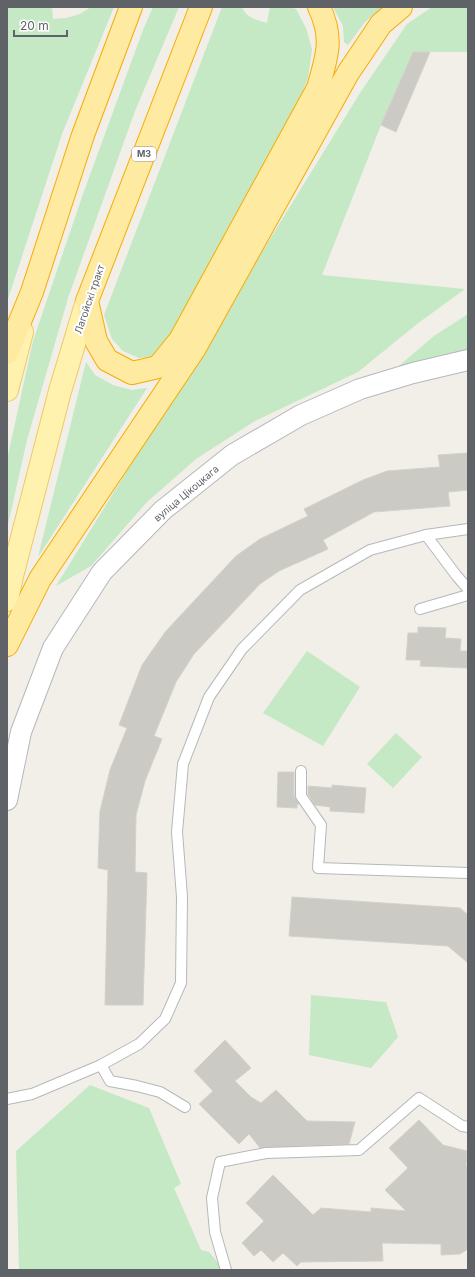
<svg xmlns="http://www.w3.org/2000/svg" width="475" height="1277" viewBox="0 0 475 1277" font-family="Inter,sans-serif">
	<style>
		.green { fill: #c5e8c5 }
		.building { fill: #cccac5; stroke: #d6d1c6 }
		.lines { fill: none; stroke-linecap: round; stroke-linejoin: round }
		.service-casing { stroke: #b5b8bc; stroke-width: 12 }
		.minor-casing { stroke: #b5b8bc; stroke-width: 22 }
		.primary-casing { stroke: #f2c960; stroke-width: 24 }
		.trunk-casing { stroke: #f9ab00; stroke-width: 24 }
		.service { stroke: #fff; stroke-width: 10 }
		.minor { stroke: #fff; stroke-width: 20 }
		.primary { stroke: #fff2af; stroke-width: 22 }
		.trunk { stroke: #feeaa1; stroke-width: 22 }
		.labels { text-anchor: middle; stroke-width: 4; stroke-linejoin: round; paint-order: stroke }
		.shield { fill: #fff; stroke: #8f9295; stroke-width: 1 }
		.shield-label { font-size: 9px; font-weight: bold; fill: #5f6368 }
		.street-label { font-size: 10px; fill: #5f6368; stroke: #fff }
	</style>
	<rect width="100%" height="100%" fill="#f1efe8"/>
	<g class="green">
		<polygon points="7,7 52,7 53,19 66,18 80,14 91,7 114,7 62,134 7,302"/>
		<polygon points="153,7 179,7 135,111 68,298 27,440 7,529 7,460 33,341 83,194 143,30"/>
		<path d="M222,7H242C246,18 257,20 267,23L270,7H288L296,9L306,28L312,49L308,78L286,131L173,338L154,356L139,358L123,351L112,339L104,315Z"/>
		<polygon points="333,7 384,7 365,22 348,45 344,42 343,26"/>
		<polygon points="432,7 468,7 468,52 413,52 381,125 322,275 465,289 417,324 358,372 255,421 196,459 147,502 91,566 56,586 360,93 407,24"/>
		<polygon points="468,314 468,358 393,371 434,336"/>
		<polygon points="86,362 95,375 113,385 132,390 147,388 38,557"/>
		<polygon points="307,651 360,687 323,746 263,713"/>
		<polygon points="396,733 422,757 393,788 367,764"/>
		<polygon points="311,995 386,1002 398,1037 371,1068 309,1055"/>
		<polygon points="90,1085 149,1108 181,1184 174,1188 201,1250 209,1252 224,1270 19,1270 16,1151"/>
	</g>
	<g class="building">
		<polygon points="413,52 430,52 396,132 381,125"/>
		<polygon points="468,453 468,490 448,492 450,506 374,512 323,540 328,549 279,571 260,584 194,654 176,682 154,736 162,739 145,781 136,815 135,872 147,873 143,1005 105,1005 108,870 98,868 100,811 110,770 127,728 119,725 142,665 166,631 236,556 260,539 308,516 304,509 363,480 387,471 440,467 438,455"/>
		<polygon points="418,627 446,628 445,638 461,639 460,651 468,651 468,668 420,666 421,660 406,660 408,633 418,633"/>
		<polygon points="278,772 294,772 294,796 299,804 297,804 297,808 277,807"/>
		<polygon points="332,785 366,788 364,813 330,811 330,807 315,805 308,794 308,786 332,788"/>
		<polygon points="292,897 460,908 468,915 468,963 448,946 289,936"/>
		<polygon points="225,1040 251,1068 235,1081 251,1097 261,1103 276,1090 307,1121 355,1122 349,1144 260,1148 249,1134 239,1144 199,1104 213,1091 194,1071"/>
		<polygon points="419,1120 443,1145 467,1151 466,1166 468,1166 468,1249 460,1254 441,1255 441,1244 382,1243 383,1261 301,1262 297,1266 283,1253 273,1262 261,1250 254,1256 242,1243 264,1221 246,1203 273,1175 313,1215 321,1208 371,1212 371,1208 406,1211 385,1190 408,1168 389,1148"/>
	</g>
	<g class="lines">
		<defs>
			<g id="service">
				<polyline points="426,535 456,575 468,589"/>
				<polyline points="420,609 468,595"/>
				<polyline points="301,771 301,796 321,825 318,868 468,873"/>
				<polyline points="101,1065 110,1081 137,1086 160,1092 185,1107"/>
				<polyline points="7,1099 32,1094 101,1065 139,1044 165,1019 181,983 182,897 177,832 183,764 209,697 242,649 300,590 370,550 426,535 468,529"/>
				<polyline points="226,1270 215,1232 212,1198 220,1162 266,1153 359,1150 419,1098 462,1126 468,1127"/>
			</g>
			<polyline id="minor" points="7,800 21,732 53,648 102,572 163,510 232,455 301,415 360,389 413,373 468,360"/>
			<g id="primary">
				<polyline points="7,390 22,332"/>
				<polyline points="7,600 12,576 60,391 87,301"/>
			</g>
			<g id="trunk">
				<path d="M201,7L87,301L96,341L107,360L132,373L158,367L180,340L318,88C327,56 334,39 319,7"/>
				<polyline points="7,353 32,292 83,135 131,7"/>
				<polyline points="7,645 40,579 195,348 348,73 381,24 401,7"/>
			</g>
		</defs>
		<use href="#service" class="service-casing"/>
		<use href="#minor" class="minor-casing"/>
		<use href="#primary" class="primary-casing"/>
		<use href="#trunk" class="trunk-casing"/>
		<use href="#service" class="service"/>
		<use href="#minor" class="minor"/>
		<use href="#primary" class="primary"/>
		<use href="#trunk" class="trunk"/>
	</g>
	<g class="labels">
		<rect class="shield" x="132" y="147" width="24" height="14" rx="3"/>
		<g class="shield-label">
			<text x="144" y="157">М3</text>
		</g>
		<g class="street-label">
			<text transform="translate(89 299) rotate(-71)" y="4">Лагойскі тракт</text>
			<text transform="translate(186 493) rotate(-40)" y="4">вуліца Цікоцкага</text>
		</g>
	</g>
	<rect width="475" height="1277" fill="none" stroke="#5f6368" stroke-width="16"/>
	<path d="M14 30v6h53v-6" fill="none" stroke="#5f6368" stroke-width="2"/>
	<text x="20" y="30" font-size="12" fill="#5f6368" stroke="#ffffff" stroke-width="3" paint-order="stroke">20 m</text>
</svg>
